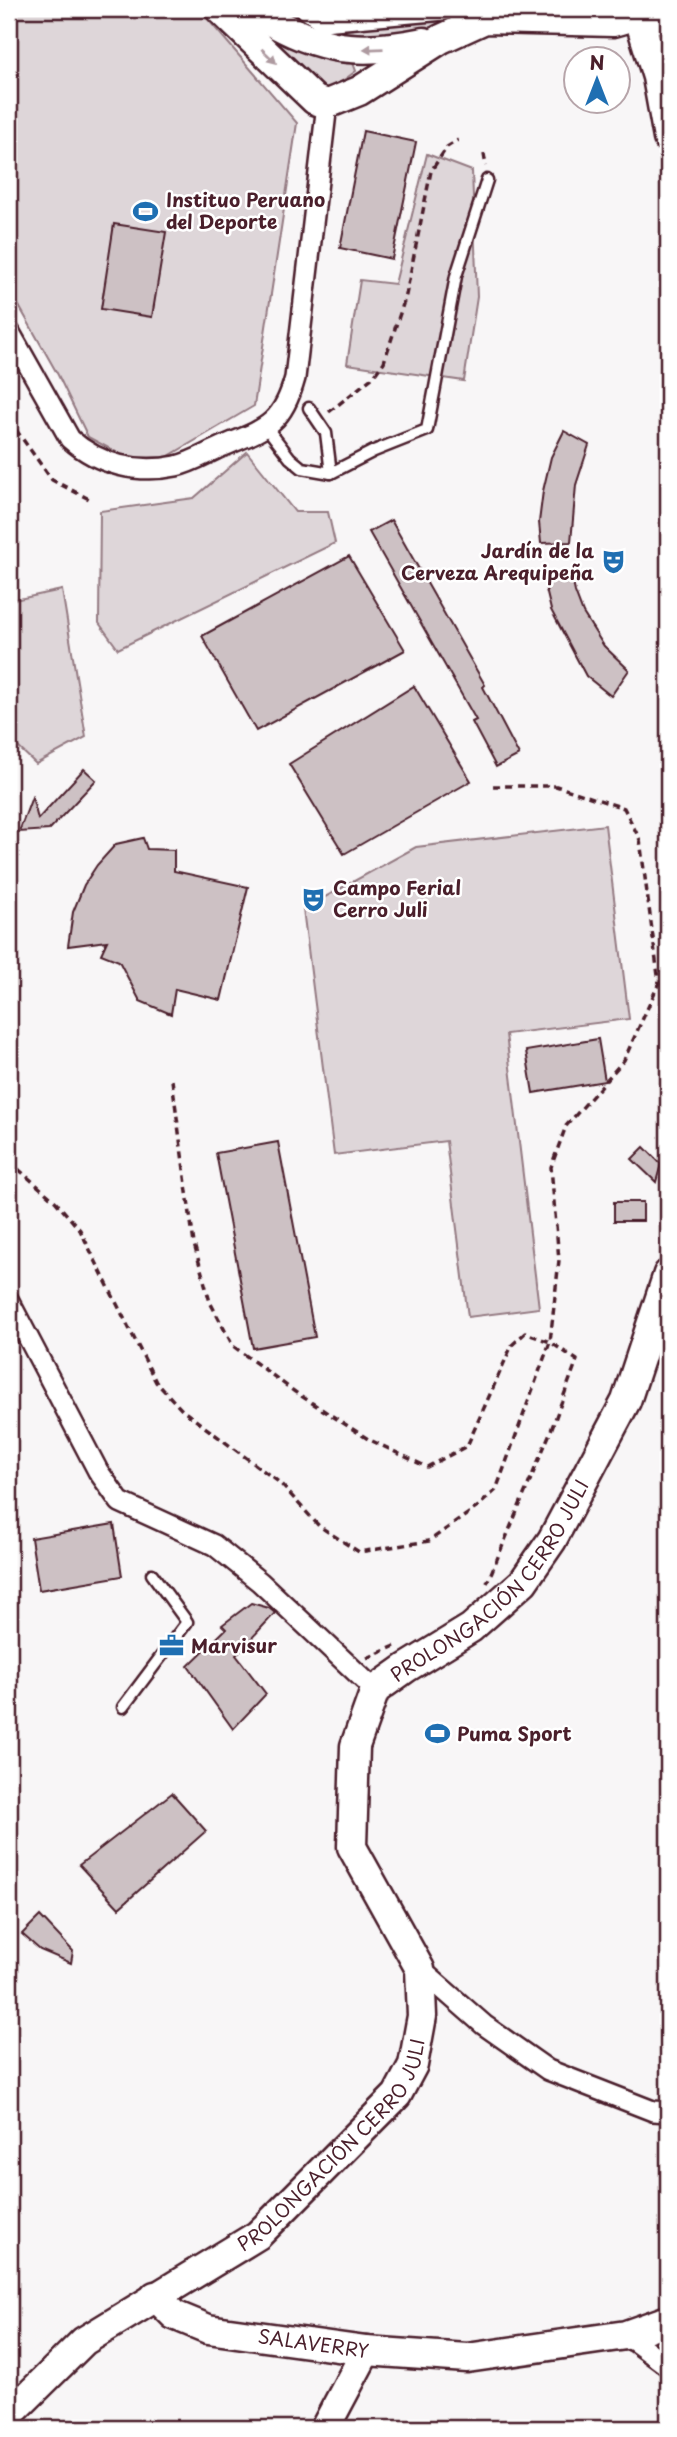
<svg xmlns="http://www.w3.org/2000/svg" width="677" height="2437" viewBox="0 0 677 2437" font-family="'Playpen Sans',sans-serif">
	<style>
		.green { fill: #ded6d9; stroke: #947a82; stroke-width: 2 }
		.building { fill: #cdc1c4; stroke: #4a1f2b; stroke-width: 2 }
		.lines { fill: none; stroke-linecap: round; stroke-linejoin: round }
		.lane-casing { stroke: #4a1f2b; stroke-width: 15 }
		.street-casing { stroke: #4a1f2b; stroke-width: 24 }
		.secondary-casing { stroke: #4a1f2b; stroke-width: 33 }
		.path { stroke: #4a1f2b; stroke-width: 3.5; stroke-dasharray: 7 5; stroke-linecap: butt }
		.lane { stroke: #fff; stroke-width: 10 }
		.street { stroke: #fff; stroke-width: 19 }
		.secondary { stroke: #fff; stroke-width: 28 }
		.oneway { fill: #ae9aa0 }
		.labels { text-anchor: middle; stroke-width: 5; stroke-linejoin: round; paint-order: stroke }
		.poi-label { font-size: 19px; font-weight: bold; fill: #4a1f2b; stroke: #fff; text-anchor: start }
		.street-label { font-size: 19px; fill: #4a1f2b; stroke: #fff }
	</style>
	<rect width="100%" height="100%" fill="#f8f6f7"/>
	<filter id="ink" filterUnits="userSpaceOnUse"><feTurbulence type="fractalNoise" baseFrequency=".0143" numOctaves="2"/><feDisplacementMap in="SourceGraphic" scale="14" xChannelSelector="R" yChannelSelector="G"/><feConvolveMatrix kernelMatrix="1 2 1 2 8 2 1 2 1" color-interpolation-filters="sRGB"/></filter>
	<g filter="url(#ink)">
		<g class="green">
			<polygon points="9,9 199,9 297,123 254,406 167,457 127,458 88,437 58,375 19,306 9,298"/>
			<path d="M278,9H303L317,16L446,13L447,24C424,33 358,38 333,33C314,29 295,19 278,9Z"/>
			<polygon points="267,33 353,63 356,71 333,88 318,89 267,42"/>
			<polygon points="427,154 472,171 477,297 464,381 347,364 360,280 395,284"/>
			<polygon points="247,452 295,512 328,512 335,543 118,649 99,623 100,511 194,498"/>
			<polygon points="62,590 86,737 36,764 17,746 9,745 9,601"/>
			<polygon points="605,825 629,1019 506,1034 539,1308 468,1317 446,1141 334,1155 303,909 416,847"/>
		</g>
		<g class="building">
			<polygon points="363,131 416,142 392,259 340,248"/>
			<polygon points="114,224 166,232 152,317 101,309"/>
			<polygon points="564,431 589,445 576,485 571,542 541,543 539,522 543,491 551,457"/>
			<polygon points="391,520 485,685 483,687 519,755 496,767 472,722 476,720 369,532"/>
			<polygon points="349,556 405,650 256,731 202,636"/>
			<polygon points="571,573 575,592 583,613 604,646 629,670 611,696 586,676 551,610 543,577"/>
			<polygon points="414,686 471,781 344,854 289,764"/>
			<polygon points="84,769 96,780 49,830 19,832 32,797 38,819"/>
			<polygon points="143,838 147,849 174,850 174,871 248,887 221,1000 175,989 171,1014 140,1001 119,961 101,954 107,941 68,946 73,912 84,885 97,865 116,844"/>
			<polygon points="598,1039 605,1081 533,1093 526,1051"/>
			<polygon points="278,1142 315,1337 253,1348 216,1153"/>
			<polygon points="644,1147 661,1164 656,1182 632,1159"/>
			<rect x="614" y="1202" width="29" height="19"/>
			<polygon points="114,1524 122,1576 39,1590 31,1538"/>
			<polygon points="251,1603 269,1608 275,1613 236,1655 266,1694 233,1729 188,1666 226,1629 222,1625"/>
			<polygon points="172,1793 206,1831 119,1908 79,1865"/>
			<polygon points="40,1916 73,1951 71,1963 40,1950 22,1934"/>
		</g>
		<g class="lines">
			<defs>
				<g id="lane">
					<polyline points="309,408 326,433 331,473"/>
					<polyline points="267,428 290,458 302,468 331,473 374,451 427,430 456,276 487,180"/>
					<polyline points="123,1707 187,1622 152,1574"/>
				</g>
				<g id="street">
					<polyline points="306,9 323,21 455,9"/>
					<path d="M9,331L70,439C99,465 138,474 176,466C191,463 207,453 221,447C264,429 282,426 295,378L327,104"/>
					<polyline points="9,1301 98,1471 120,1502 214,1545 260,1582 375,1690"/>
					<polyline points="420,1969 484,2025 548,2070 653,2111 668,2112"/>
					<polyline points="626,2335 668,2366"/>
				</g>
				<g id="secondary">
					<polyline points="220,9 315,100 327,104 359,91 441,39 485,19 613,22 638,15 668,19"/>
					<path d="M250,9C314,48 350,57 424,42"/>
					<polyline points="638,15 657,77 668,138"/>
					<path id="s1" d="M155,2296L174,2315L208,2329L366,2351L467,2358L626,2335L668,2320"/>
					<path id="s2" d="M9,2415L84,2341L258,2235L397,2095L413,2065L422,2016L420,1969L352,1847L355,1746L375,1690L406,1668L471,1628L523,1582L552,1540L626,1401L668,1274"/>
					<polyline points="325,2428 366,2351"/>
				</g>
			</defs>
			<use href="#lane" class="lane-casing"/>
			<use href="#street" class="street-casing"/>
			<use href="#secondary" class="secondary-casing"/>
			<g class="path">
				<polyline points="484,154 486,166"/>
				<polyline points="329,412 373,377 384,362 406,295 431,171 447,147 458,140"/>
				<polyline points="9,420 52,480 89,499"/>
				<polyline points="172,1080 194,1244 210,1302 233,1346 295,1392 368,1439 427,1467 467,1446 512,1345 525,1333 550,1342 559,1260 551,1167 566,1126 624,1060 659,983 640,840 624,808 556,786 491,786"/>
				<polyline points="9,1161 56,1202 80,1230 156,1382 182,1410 280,1483 319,1526 359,1552 429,1541 476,1508 496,1490 550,1342 577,1360 550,1433 487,1583"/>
				<polyline points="367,1658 395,1646"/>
			</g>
			<use href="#lane" class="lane"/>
			<use href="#street" class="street"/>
			<use href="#secondary" class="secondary"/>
		</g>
		<defs><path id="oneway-solid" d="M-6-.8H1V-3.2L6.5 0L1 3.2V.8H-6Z" transform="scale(1.75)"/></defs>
		<g class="oneway">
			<use href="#oneway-solid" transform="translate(373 49) rotate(178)"/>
			<use href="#oneway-solid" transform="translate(269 56) rotate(44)"/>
		</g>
	</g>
	<defs>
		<symbol id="stadium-bare" viewBox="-9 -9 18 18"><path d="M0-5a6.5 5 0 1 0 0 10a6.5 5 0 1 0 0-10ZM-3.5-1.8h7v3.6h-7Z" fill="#1f6fb2" stroke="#fff" stroke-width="2.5" paint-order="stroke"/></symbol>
		<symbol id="theatre-bare" viewBox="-9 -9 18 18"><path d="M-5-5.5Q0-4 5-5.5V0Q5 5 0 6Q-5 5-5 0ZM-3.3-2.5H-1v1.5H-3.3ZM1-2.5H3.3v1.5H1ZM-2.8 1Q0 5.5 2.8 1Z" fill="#1f6fb2" stroke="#fff" stroke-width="2.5" paint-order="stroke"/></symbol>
		<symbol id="office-bare" viewBox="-9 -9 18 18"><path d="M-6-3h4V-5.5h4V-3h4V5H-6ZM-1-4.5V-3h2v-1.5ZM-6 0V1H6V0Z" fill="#1f6fb2" stroke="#fff" stroke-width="2.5" paint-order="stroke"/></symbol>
	</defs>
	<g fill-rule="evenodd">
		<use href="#stadium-bare" x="128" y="194" width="35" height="35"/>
		<use href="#theatre-bare" x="596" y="544" width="35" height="35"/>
		<use href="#theatre-bare" x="296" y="882" width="35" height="35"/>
		<use href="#office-bare" x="154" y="1628" width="35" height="35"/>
		<use href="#stadium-bare" x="420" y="1716" width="35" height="35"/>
	</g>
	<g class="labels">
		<g class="poi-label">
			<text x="166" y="207">Instituo Peruano<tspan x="166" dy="22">del Deporte</tspan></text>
			<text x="594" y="558" text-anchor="end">Jardín de la<tspan x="594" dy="22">Cerveza Arequipeña</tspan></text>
			<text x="333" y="895">Campo Ferial<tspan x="333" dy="22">Cerro Juli</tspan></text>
			<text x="191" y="1653">Marvisur</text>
			<text x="457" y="1741">Puma Sport</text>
		</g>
		<g class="street-label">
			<text dy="7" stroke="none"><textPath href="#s2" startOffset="1099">PROLONGACIÓN CERRO JULI</textPath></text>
			<text dy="7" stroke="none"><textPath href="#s2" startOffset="427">PROLONGACIÓN CERRO JULI</textPath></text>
			<text dy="7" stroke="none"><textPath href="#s1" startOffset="170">SALAVERRY</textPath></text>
		</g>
	</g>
	<rect width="677" height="2437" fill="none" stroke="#fff" stroke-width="35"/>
	<rect x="18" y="18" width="642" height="2402" fill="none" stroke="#4a1f2b" stroke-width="2.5" filter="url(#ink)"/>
	<g transform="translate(597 80)"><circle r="33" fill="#ffffff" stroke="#b7a5aa" stroke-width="2"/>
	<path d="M0-5L12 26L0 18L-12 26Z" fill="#1f6fb2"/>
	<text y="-10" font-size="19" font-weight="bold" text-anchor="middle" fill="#4a1f2b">N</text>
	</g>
</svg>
